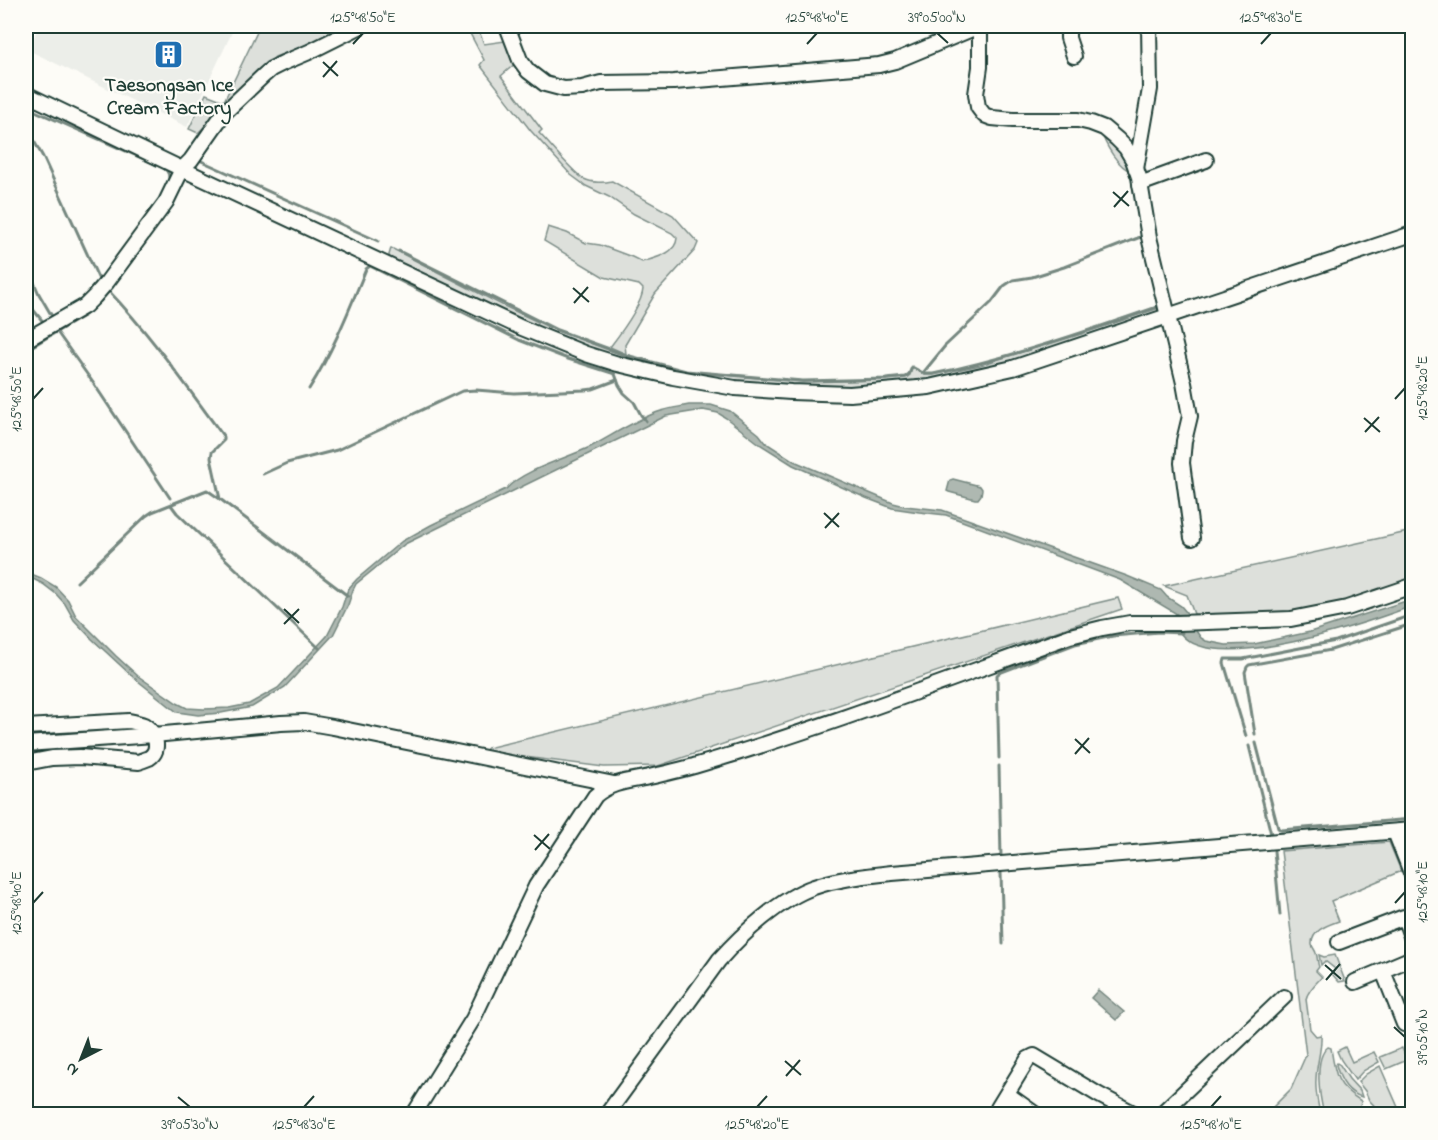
<svg xmlns="http://www.w3.org/2000/svg" width="1438" height="1140" viewBox="0 0 1438 1140" font-family="'Indie Flower',sans-serif">
	<style>
		.built { fill: #eceee9 }
		.green { fill: #dde0db; stroke: #7e8e88; stroke-width: 1.5 }
		.water { fill: #aeb8b1; stroke: #75877f; stroke-width: 1.5 }
		.lines { fill: none; stroke-linecap: round; stroke-linejoin: round }
		.stream { stroke: #75877f; stroke-width: 3 }
		.minor-casing { stroke: #1f3d34; stroke-width: 18 }
		.minor { stroke: #fdfcf7; stroke-width: 14 }
		.ticks { fill: none; stroke: #1f3d34; stroke-width: 2 }
		.labels { text-anchor: middle; stroke-width: 4.5; stroke-linejoin: round; paint-order: stroke }
		.poi-label { font-size: 20px; font-weight: bold; fill: #1f3d34; stroke: #fdfcf7 }
		.neatline { fill: none; stroke: #1f3d34; stroke-width: 2 }
		.ticks-label { font-size: 15px; text-anchor: middle; fill: #1f3d34 }
	</style>
	<rect width="100%" height="100%" fill="#fdfcf7"/>
	<filter id="ink" filterUnits="userSpaceOnUse"><feTurbulence type="fractalNoise" baseFrequency=".0167" numOctaves="2"/><feDisplacementMap in="SourceGraphic" scale="12" xChannelSelector="R" yChannelSelector="G"/><feConvolveMatrix kernelMatrix="1 2 1 2 8 2 1 2 1" color-interpolation-filters="sRGB"/></filter>
	<g filter="url(#ink)">
		<polygon class="built" points="39,26 235,26 187,127 28,50"/>
		<g class="green">
			<polygon points="260,26 347,26 302,47 275,57 198,133 189,129 206,94 224,101"/>
			<path d="M466,26H477L484,44L505,41L517,62L501,76L542,130L539,133C550,144 572,172 584,179C592,183 604,183 612,181L673,215L698,243L695,250L655,294L625,345L626,354L610,347C620,334 642,304 643,289L639,285L604,277L544,241L548,227L567,233L586,243L600,245L632,257L642,262C655,258 676,254 677,238L672,233L634,214L609,197L586,186L571,175L531,131L480,65L484,60Z"/>
			<path d="M1101,131L1119,147L1132,172C1118,167 1105,145 1101,131Z"/>
			<polygon points="391,248 502,305 557,331 625,356 685,372 803,382 885,380 906,378 910,375 912,369 915,369 925,375 933,375 980,365 1087,332 1162,307 1164,313 1010,365 925,384 843,388 788,388 711,379 606,354 544,332 390,259 389,255"/>
			<polygon points="1412,531 1412,578 1351,600 1288,612 1211,617 1194,614 1187,595 1164,586"/>
			<polygon points="1118,598 1122,609 658,766 604,767 486,752 487,748"/>
			<path d="M1389,842L1401,871L1331,901L1339,921C1328,925 1311,930 1312,945C1313,948 1315,950 1316,953C1318,958 1317,962 1319,967L1316,971L1322,977C1316,983 1308,990 1306,999L1310,1029L1316,1036L1321,1035C1322,1050 1316,1065 1316,1080C1315,1091 1318,1103 1320,1114H1266L1291,1089L1306,1055L1281,851Z"/>
			<polygon points="1319,955 1324,957 1335,955 1345,981 1339,982 1332,974 1335,969 1325,961 1321,965"/>
			<path d="M1328,1047L1331,1048C1335,1075 1336,1086 1361,1101L1359,1114H1324C1320,1099 1313,1058 1328,1047Z"/>
			<polygon points="1345,1047 1352,1062 1374,1052 1379,1062 1363,1071 1355,1080 1341,1060 1337,1051"/>
			<polygon points="1402,1048 1407,1060 1386,1069 1380,1057"/>
			<path d="M1337,1063L1340,1065L1349,1079L1360,1091L1362,1097C1347,1093 1340,1080 1336,1065Z"/>
			<polygon points="1380,1066 1401,1114 1382,1114 1369,1100 1365,1091 1358,1082 1366,1074"/>
		</g>
		<g class="water">
			<path d="M689,405H711L730,411L759,434L766,443L794,461L893,503L905,506L942,510L1127,576L1161,590L1167,597L1181,606L1186,612L1194,628L1201,638L1206,641L1226,645L1254,644L1310,632L1412,599V606C1369,622 1213,677 1180,633L1181,619L1177,614L1120,580L946,515L919,512L892,508L866,498L793,465L761,445L726,418L718,413L703,410L666,416L405,544L356,584L353,590L348,605L333,635L285,687L252,707L221,713L198,715L177,712L133,677L92,639L74,620L65,604L56,594L43,584L33,579H26V574L29,573L41,578L56,587L68,600L76,616L116,656L138,676L177,703L187,708L204,709L229,708L249,704L278,688L327,636L342,607L348,589L357,579L402,541L431,525L506,489C523,470 567,458 590,447C613,435 636,419 661,411C670,408 680,407 689,405Z"/>
			<polygon points="953,479 980,486 982,489 981,495 978,499 975,499 949,492 947,491 950,480"/>
			<polygon points="1098,990 1124,1012 1116,1020 1091,998"/>
		</g>
		<g class="lines">
			<g class="stream">
				<path d="M26,107L164,168C169,172 170,176 168,183"/>
				<polyline points="26,127 43,157 100,282"/>
				<polyline points="197,159 378,241"/>
				<path d="M399,251L557,330L626,355L686,371L803,381L886,379L905,377L909,374L912,367L925,374H933C1010,358 1085,332 1160,306"/>
				<polyline points="26,264 39,294 53,318"/>
				<path d="M107,292L108,290C151,335 187,387 224,437V440L212,452L211,458L220,499L348,596"/>
				<polyline points="26,301 45,324"/>
				<polyline points="57,332 94,384 170,498"/>
				<polyline points="26,350 85,315 101,300"/>
				<polyline points="923,373 945,346 991,303 1004,286 1013,280 1032,277 1064,267 1143,236"/>
				<path d="M309,389C333,351 349,310 366,269L370,266L519,340L568,359L615,374L619,385L624,393L634,402L641,415L646,421"/>
				<polyline points="263,474 287,463 337,450 462,391 476,390 514,393 585,390 593,389 617,380"/>
				<polyline points="171,505 177,513 319,648"/>
				<polyline points="26,567 30,575"/>
				<polyline points="77,582 146,516 152,512 207,490 220,499"/>
				<polyline points="1255,734 1245,672 1247,667 1249,665 1331,650 1412,624"/>
				<polyline points="1246,736 1224,663 1225,659 1243,659 1336,641 1412,615"/>
				<polyline points="1256,743 1278,828 1281,830 1412,819"/>
				<polyline points="1249,746 1271,834"/>
				<polyline points="999,758 997,675 999,673 1075,644 1113,636 1159,632 1182,633"/>
				<polyline points="999,766 1001,858"/>
				<polyline points="1274,851 1280,915"/>
				<polyline points="1001,873 1003,944"/>
			</g>
			<defs>
				<g id="minor">
					<polyline points="507,26 520,60 528,71 545,84 564,89 582,88 601,83 674,82 879,65 895,61 979,26"/>
					<polyline points="980,26 980,67 976,94 978,107 984,115 992,118 1013,120 1078,120 1091,123 1104,128 1117,139 1126,148 1133,160 1139,177 1149,237 1184,383 1190,416 1184,441 1182,463 1192,538"/>
					<polyline points="1072,26 1068,31 1068,38 1074,56"/>
					<polyline points="26,94 182,169 522,328 586,354 618,364 673,377 735,388 791,392 850,394 929,387 1013,368 1412,234"/>
					<polyline points="1136,169 1150,89 1149,26"/>
					<polyline points="1140,184 1206,160"/>
					<polyline points="26,340 85,306 94,297 107,282 166,202 182,169 191,160 224,113 263,76 271,69 283,63 309,52 361,26"/>
					<path d="M26,727L129,721C134,722 139,723 144,725C155,732 162,750 149,758C147,759 140,761 139,762L80,757L52,758L26,763"/>
					<polyline points="26,744 154,735 281,723 304,722 333,727 614,784"/>
					<polyline points="1395,832 1412,875"/>
					<polyline points="1339,942 1404,917 1412,939"/>
					<polyline points="1383,971 1404,1024 1412,1020"/>
					<polyline points="1355,982 1412,958"/>
					<polyline points="1007,1094 1035,1114"/>
					<polyline points="998,1108 1028,1059 1034,1056 1099,1095 1135,1114"/>
					<path d="M414,1114L473,1019L536,886L595,796C610,782 630,781 649,777C664,774 679,770 694,766C821,729 945,681 1070,636L1102,628L1130,623H1178L1291,619L1347,608L1412,586"/>
					<path d="M607,1114L719,960C742,934 781,898 814,887C839,878 866,876 892,873L1412,830"/>
					<polyline points="1161,1114 1284,997"/>
				</g>
			</defs>
			<use href="#minor" class="minor-casing"/>
			<use href="#minor" class="minor"/>
		</g>
	</g>
	<path class="ticks" d="M937,33L948,43M353,44L363,33M807,44L817,33M1261,44L1271,33M323,62L338,76M323,77L337,61M1113,192L1129,206M1114,207L1128,191M573,288L589,302M574,303L588,287M33,399L43,388M1395,399L1405,388M1364,418L1380,432M1365,432L1379,417M824,513L839,527M825,528L839,513M284,609L299,623M284,624L299,609M1075,739L1090,753M1075,754L1089,738M534,835L550,849M535,850L549,834M33,903L43,892M1395,903L1405,892M1325,965L1341,979M1326,980L1340,964M1394,1027L1405,1037M785,1061L801,1075M786,1076L800,1060M178,1097L190,1107M304,1107L314,1096M757,1107L767,1096M1211,1107L1221,1096"/>
	<defs>
		<symbol id="building-square" viewBox="-11 -11 22 22"><rect x="-9" y="-9" width="18" height="18" rx="4" fill="#1f6fb2" stroke="#fdfcf7"/><path d="M-4-6H4V6H1V3H-1V6H-4ZM-2.5-4.3h1.7v1.8h-1.7ZM.8-4.3h1.7v1.8H.8ZM-2.5-1h1.7V.8h-1.7ZM.8-1h1.7V.8H.8Z" fill="#fff"/></symbol>
	</defs>
	<g fill-rule="evenodd">
		<use href="#building-square" x="152" y="38" width="33" height="33"/>
	</g>
	<g class="labels">
		<g class="poi-label">
			<text x="169" y="91">Taesongsan Ice<tspan x="169" dy="23">Cream Factory</tspan></text>
		</g>
	</g>
	<rect width="1438" height="1140" fill="none" stroke="#fdfcf7" stroke-width="66"/>
	<g transform="translate(81 1059) rotate(222)" stroke="#fdfcf7" stroke-width="4.5" paint-order="stroke">
	<path d="M0-4.5L10 22L0 15L-10 22Z" fill="#1f3d34"/>
	<text y="-9" font-size="16" font-weight="bold" text-anchor="middle" fill="#1f3d34">N</text>
	</g>
	<rect x="33" y="33" width="1372" height="1074" class="neatline"/>
	<g class="ticks-label">
		<text x="363" y="22">125°48'50"E</text>
		<text x="817" y="22">125°48'40"E</text>
		<text x="937" y="22">39°05'00"N</text>
		<text x="1271" y="22">125°48'30"E</text>
		<text transform="translate(1422 388) rotate(-90)" y="5">125°48'20"E</text>
		<text transform="translate(16 399) rotate(-90)" y="5">125°48'50"E</text>
		<text transform="translate(1422 892) rotate(-90)" y="5">125°48'10"E</text>
		<text transform="translate(16 903) rotate(-90)" y="5">125°48'40"E</text>
		<text transform="translate(1422 1037) rotate(-90)" y="5">39°05'10"N</text>
		<text x="190" y="1129">39°05'30"N</text>
		<text x="304" y="1129">125°48'30"E</text>
		<text x="757" y="1129">125°48'20"E</text>
		<text x="1211" y="1129">125°48'10"E</text>
	</g>
</svg>
